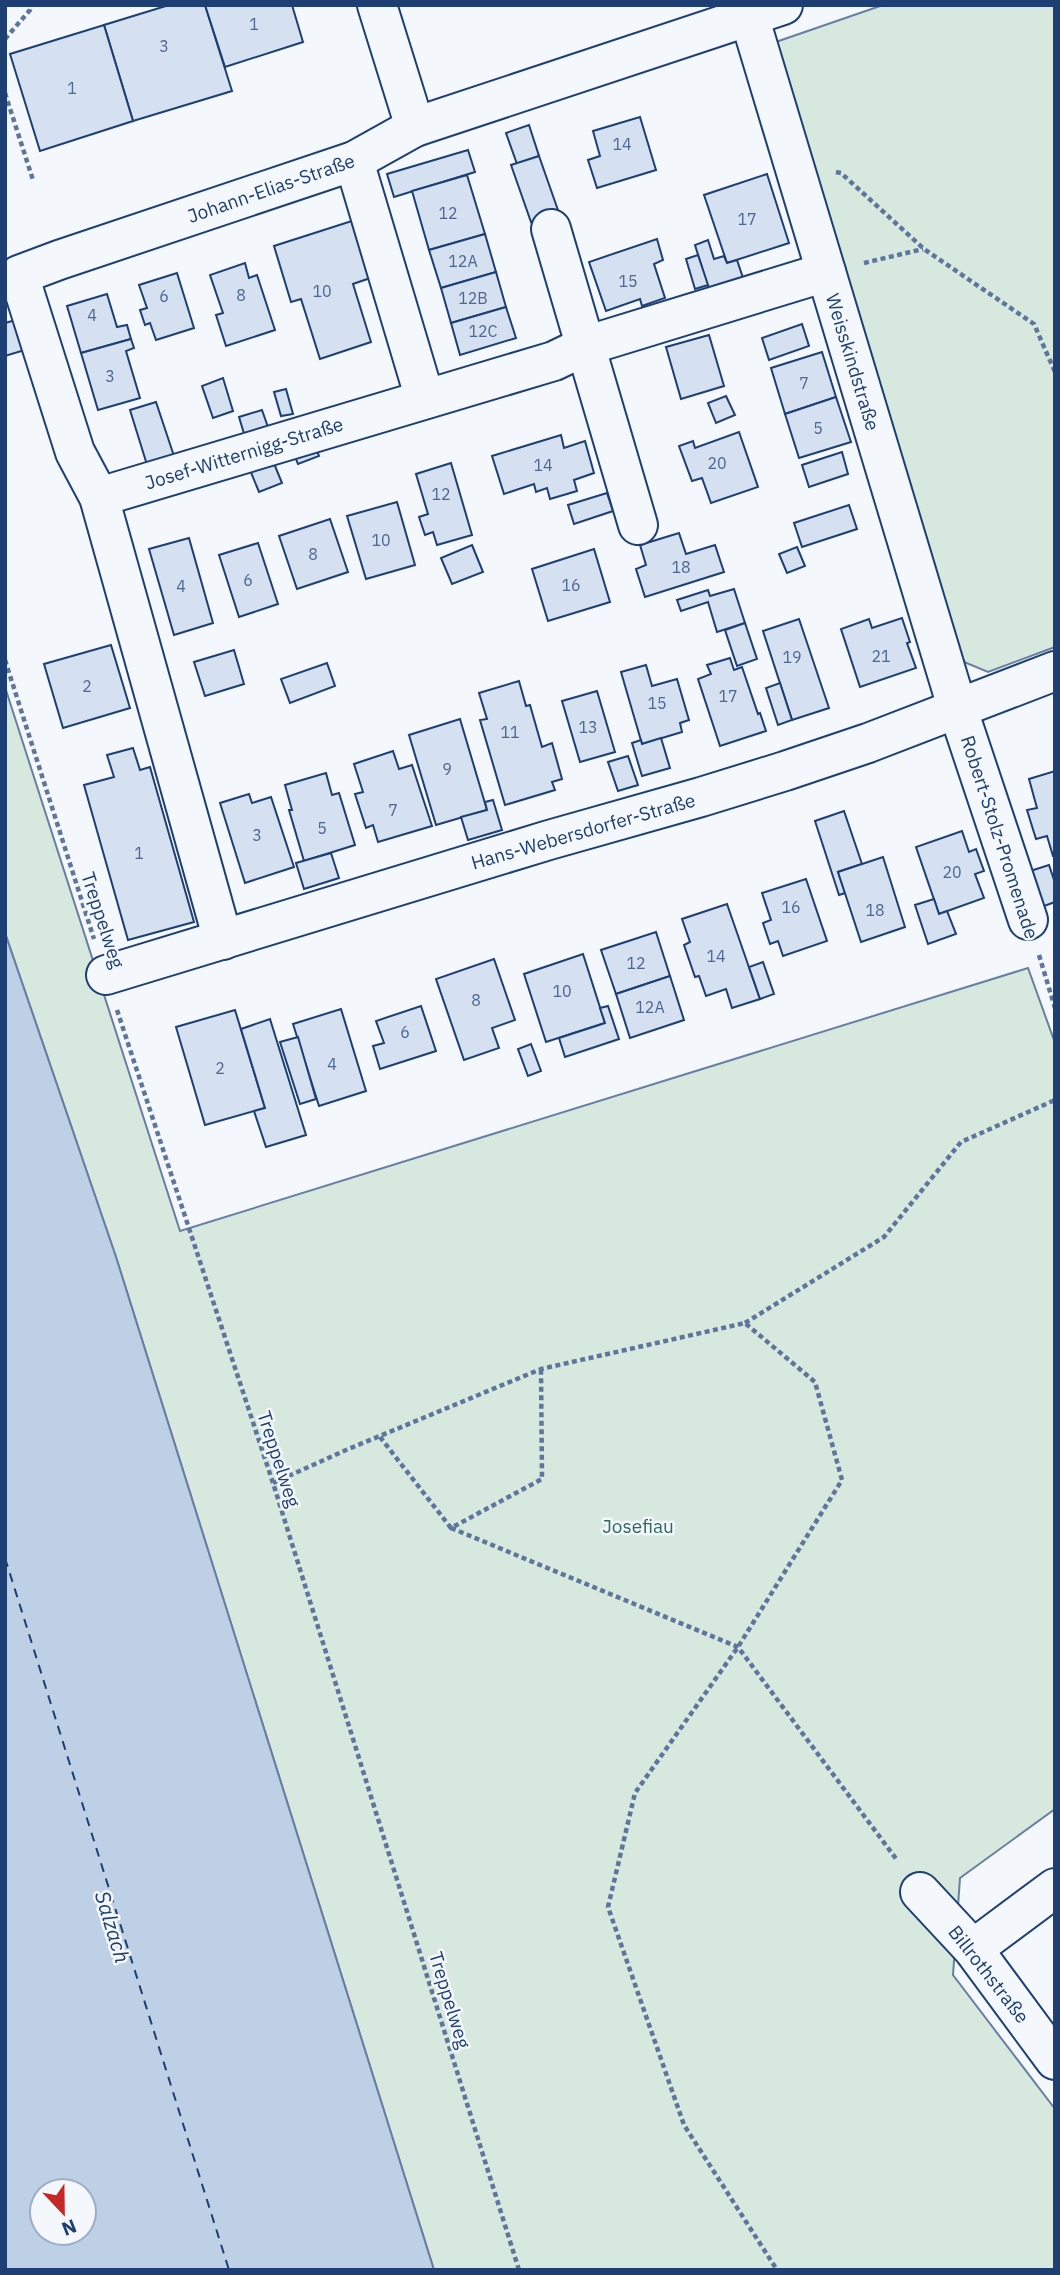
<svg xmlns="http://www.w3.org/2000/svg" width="1060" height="2275" viewBox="0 0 1060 2275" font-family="'IBM Plex Sans',sans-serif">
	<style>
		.green { fill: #d7e8df; stroke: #687fa3; stroke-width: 2 }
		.water { fill: #bed0e5; stroke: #687fa3; stroke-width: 2; fill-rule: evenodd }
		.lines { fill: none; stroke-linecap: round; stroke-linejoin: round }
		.ferry { stroke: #1d3f73; stroke-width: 2; stroke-dasharray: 9 7; stroke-linecap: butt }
		.building { fill: #d5e0f0; stroke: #1d3f73; stroke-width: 2 }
		.minor-casing { stroke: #1d3f73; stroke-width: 42 }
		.path { stroke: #5e769c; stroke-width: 4.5; stroke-dasharray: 5 3.5; stroke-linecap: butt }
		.minor { stroke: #f4f7fb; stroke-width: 38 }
		.labels { text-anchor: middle; stroke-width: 5; stroke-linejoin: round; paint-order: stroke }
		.number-label { font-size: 16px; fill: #4b6792 }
		.street-label { font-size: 19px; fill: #1d3f73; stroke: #f4f7fb }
		.park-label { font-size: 19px; fill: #2c6c60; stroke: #f4f7fb }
		.water-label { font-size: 21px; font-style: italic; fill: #1d3f73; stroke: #f4f7fb }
	</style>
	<rect width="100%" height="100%" fill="#f4f7fb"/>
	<g class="green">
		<polygon points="883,5 1055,5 1055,647 988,672 964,662 773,43"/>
		<polygon points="5,687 180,1231 1028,968 1055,1043 1055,1809 960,1878 953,1975 1055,2109 1055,2270 434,2270 116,1257 5,933"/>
	</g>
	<path class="water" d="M5,933L116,1257L434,2270H5ZM42,2191H84V2233H42Z"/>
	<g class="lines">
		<polyline class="ferry" points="5,1558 229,2270"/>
	</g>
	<g class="building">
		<polygon points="169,5 205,5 232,91 133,121 104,25"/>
		<polygon points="205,5 292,5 303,42 225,67"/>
		<polygon points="104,25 133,121 40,151 10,54"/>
		<polygon points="640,117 656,170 597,188 588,160 600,156 593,131"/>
		<polygon points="529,125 539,156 517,164 506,133"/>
		<polygon points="468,150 475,172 394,197 387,174"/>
		<polygon points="539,156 559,213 531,222 511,165"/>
		<polygon points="767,174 789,243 727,263 704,195"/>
		<polygon points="467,175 485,234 429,250 412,191"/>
		<polygon points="358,219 376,276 353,284 371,342 320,359 301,299 291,302 274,246"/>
		<polygon points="485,234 496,272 441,288 429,250"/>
		<polygon points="657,239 663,260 654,264 665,298 642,306 640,299 606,311 589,262"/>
		<polygon points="708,240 714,259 724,256 727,263 737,260 743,278 709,290 695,245"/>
		<polygon points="698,255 708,285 695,289 686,259"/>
		<polygon points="245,263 249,278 257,275 275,330 226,346 216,315 223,313 210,275"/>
		<polygon points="496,272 506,307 451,323 441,288"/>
		<polygon points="177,273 194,328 156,340 150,323 145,325 140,310 147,308 139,285"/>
		<polygon points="107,294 117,327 127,325 131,339 81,353 67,306"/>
		<polygon points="506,307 516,338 460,355 451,323"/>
		<polygon points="19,319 28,349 5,356 5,323"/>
		<polygon points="802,324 809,346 769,360 762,338"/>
		<polygon points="709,335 724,386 681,399 666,347"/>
		<polygon points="131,339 134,348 126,351 140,398 98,410 81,353"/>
		<polygon points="822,352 836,397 785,414 771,368"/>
		<polygon points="223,378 233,411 213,418 202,386"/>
		<polygon points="286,389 293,414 281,416 274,392"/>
		<polygon points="726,396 735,415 716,423 708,403"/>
		<polygon points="836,397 851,442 799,458 785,414"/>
		<polygon points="156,402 175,459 148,468 130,410"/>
		<polygon points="262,410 269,430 245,437 239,417"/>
		<polygon points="739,432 758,487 711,503 702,478 692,481 679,446 693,441 695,448"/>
		<polygon points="561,435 564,448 585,441 594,473 574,480 577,491 550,499 547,488 536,492 534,484 504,494 492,456"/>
		<polygon points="315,446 319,456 298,464 294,454"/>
		<polygon points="842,452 848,474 809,487 802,465"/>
		<polygon points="273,461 282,483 259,492 250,470"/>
		<polygon points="451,463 472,535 437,545 433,532 425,535 419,517 428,514 416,474"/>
		<polygon points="607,493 613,511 574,524 568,505"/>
		<polygon points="397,502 415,565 366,579 347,516"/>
		<polygon points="849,505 857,529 802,547 794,523"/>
		<polygon points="330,519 348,572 297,589 279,536"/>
		<polygon points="679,533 686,554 715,545 724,572 645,597 636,569 646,565 640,545"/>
		<polygon points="189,538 213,623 174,635 149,549"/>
		<polygon points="258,543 278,604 239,617 219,555"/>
		<polygon points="472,545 483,572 452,584 441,558"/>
		<polygon points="797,547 805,566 787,573 779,554"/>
		<polygon points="594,549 610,602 548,621 532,569"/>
		<polygon points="734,589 745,623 717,632 708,602 681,611 677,600 708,590 710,596"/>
		<polygon points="902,618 910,642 907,643 916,668 860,687 841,629 869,619 872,628"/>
		<polygon points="799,619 829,708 792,720 763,631"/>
		<polygon points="745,623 757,659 737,666 725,630"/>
		<polygon points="111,645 130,708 63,728 44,664"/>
		<polygon points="234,650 244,684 205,696 194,662"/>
		<polygon points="730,658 734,670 742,667 758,714 760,713 766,731 720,746 698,679 711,674 707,665"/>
		<polygon points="327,663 335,686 290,703 281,679"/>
		<polygon points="646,665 652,686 677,679 689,720 680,723 682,732 642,744 621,672"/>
		<polygon points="519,681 526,706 530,705 542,747 552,743 562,779 552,782 555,790 505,805 480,720 487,719 479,693"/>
		<polygon points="780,683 792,720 778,725 766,688"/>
		<polygon points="597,691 615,752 580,762 562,701"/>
		<polygon points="460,719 487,810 436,825 409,735"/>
		<polygon points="661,738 670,768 642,776 632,743 641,740 642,744"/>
		<polygon points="133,748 140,770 150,767 194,922 128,940 84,785 114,777 107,755"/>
		<polygon points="393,751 399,769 412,765 432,826 378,842 373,825 366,828 355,794 363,792 354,764"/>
		<polygon points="628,756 638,785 618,791 608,762"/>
		<polygon points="1055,771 1055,856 1053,856 1047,836 1036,839 1027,810 1037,808 1029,779"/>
		<polygon points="326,773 332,795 339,793 355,845 304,861 289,810 292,810 285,785"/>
		<polygon points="249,794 252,803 271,797 294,867 245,883 220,803"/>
		<polygon points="493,800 502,830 468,840 461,817 487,810 485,802"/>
		<polygon points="844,811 862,864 838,872 845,893 839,895 815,821"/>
		<polygon points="962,831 969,852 976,849 984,871 975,874 984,898 939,914 916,847"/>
		<polygon points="331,853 339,878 304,889 296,863"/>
		<polygon points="883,857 905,927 861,942 838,872"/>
		<polygon points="1049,865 1055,883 1055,902 1036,909 1024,873"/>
		<polygon points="806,879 827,941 783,956 778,941 770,944 763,923 771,920 762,893"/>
		<polygon points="934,899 939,914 947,911 956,934 928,944 915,905"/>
		<polygon points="727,904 760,999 732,1008 726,989 706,996 699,976 695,977 684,945 690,942 682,919"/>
		<polygon points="656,932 670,976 616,994 601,950"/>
		<polygon points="583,954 605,1023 546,1042 524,974"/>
		<polygon points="494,959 515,1020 492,1028 499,1048 464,1060 436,979"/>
		<polygon points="763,962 774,994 760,999 749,967"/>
		<polygon points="670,976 684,1020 630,1038 616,994"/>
		<polygon points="421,1006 436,1051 380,1069 373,1046 384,1043 376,1021"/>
		<polygon points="608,1006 619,1039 565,1057 559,1038 605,1023 600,1008"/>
		<polygon points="341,1009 366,1091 319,1106 293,1024"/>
		<polygon points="235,1010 265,1108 205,1125 176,1027"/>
		<polygon points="270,1019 306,1135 266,1147 254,1111 265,1108 241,1029"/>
		<polygon points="298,1037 316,1099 300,1104 280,1042"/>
		<polygon points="531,1044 541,1071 528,1076 518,1049"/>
	</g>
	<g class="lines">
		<defs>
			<g id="minor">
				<polyline points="377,5 415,127"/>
				<polyline points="749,16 957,707 1028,920"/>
				<polyline points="354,161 425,399"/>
				<polyline points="551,229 638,525"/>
				<polyline points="99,497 554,361 585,346 826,272"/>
				<polyline points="223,940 99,497 75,452 19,275 59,260 354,161 415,127 783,5"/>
				<polyline points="106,975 549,840 701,797 785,771 868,743 1055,671"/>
				<polyline points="920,1892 973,1949 1055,2060"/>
				<polyline points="973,1949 1055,1888"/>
			</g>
		</defs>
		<use href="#minor" class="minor-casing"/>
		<g class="path">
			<polyline points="5,39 30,10 31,5"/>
			<polyline points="5,93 33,180"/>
			<polyline points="836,172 841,173 924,249 1034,324 1055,372"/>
			<polyline points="864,263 923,249"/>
			<polyline points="5,660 94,939"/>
			<polyline points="1039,955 1055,1008"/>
			<polyline points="117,1010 273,1483 519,2270"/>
			<polyline points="745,1323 884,1237 961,1142 1055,1100"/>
			<polyline points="380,1437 451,1528 542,1479 541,1369"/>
			<polyline points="273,1483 346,1450 541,1369 745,1323 815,1382 842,1480 738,1647 635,1793 608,1907 684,2125 777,2270"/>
			<polyline points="451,1528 738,1647 897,1860"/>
		</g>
		<use href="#minor" class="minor"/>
	</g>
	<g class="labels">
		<g class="number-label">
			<text x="254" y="30">1</text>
			<text x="164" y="52">3</text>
			<text x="72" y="94">1</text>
			<text x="622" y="150">14</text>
			<text x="448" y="219">12</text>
			<text x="747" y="225">17</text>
			<text x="463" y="267">12A</text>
			<text x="628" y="287">15</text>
			<text x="322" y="297">10</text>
			<text x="241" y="301">8</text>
			<text x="164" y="302">6</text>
			<text x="473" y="304">12B</text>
			<text x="92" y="321">4</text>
			<text x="483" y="337">12C</text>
			<text x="110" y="382">3</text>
			<text x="804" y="389">7</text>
			<text x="818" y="434">5</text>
			<text x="717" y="469">20</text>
			<text x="543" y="471">14</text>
			<text x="441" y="500">12</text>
			<text x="381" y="546">10</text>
			<text x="313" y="560">8</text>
			<text x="681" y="573">18</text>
			<text x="248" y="586">6</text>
			<text x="571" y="591">16</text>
			<text x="181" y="592">4</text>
			<text x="881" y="662">21</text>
			<text x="792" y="663">19</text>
			<text x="87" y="692">2</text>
			<text x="728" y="702">17</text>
			<text x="657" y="709">15</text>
			<text x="588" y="733">13</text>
			<text x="510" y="738">11</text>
			<text x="447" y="775">9</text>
			<text x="393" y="816">7</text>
			<text x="322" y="834">5</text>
			<text x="257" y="841">3</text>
			<text x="139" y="859">1</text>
			<text x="952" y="878">20</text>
			<text x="791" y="913">16</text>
			<text x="875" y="916">18</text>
			<text x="716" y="962">14</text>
			<text x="636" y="969">12</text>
			<text x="562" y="997">10</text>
			<text x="476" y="1006">8</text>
			<text x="650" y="1013">12A</text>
			<text x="405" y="1038">6</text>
			<text x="332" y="1070">4</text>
			<text x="220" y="1074">2</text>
		</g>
		<g class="street-label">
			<text transform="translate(271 188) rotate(-19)" y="7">Johann-Elias-Straße</text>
			<text transform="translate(853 362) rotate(73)" y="7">Weisskindstraße</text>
			<text transform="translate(244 453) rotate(-17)" y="7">Josef-Witternigg-Straße</text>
			<text transform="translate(583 831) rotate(-16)" y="7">Hans-Webersdorfer-Straße</text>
			<text transform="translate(1000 837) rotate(72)" y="7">Robert-Stolz-Promenade</text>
			<text transform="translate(103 920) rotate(72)" y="7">Treppelweg</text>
			<text transform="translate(279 1459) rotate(72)" y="7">Treppelweg</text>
			<text transform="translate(989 1974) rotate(52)" y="7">Billrothstraße</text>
			<text transform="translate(450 2000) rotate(73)" y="7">Treppelweg</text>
		</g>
		<g class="park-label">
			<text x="638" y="1533">Josefiau</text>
		</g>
		<g class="water-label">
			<text transform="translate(112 1927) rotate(73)" y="7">Salzach</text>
		</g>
	</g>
	<rect width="1060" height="2275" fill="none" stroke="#1d3f73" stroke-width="14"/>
	<g transform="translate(63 2212) rotate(158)"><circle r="33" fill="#f4f7fb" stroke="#9eadc5" stroke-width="2"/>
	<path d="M0-5L12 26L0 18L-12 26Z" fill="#c62828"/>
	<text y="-10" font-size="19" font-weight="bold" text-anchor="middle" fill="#1d3f73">N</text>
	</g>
</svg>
